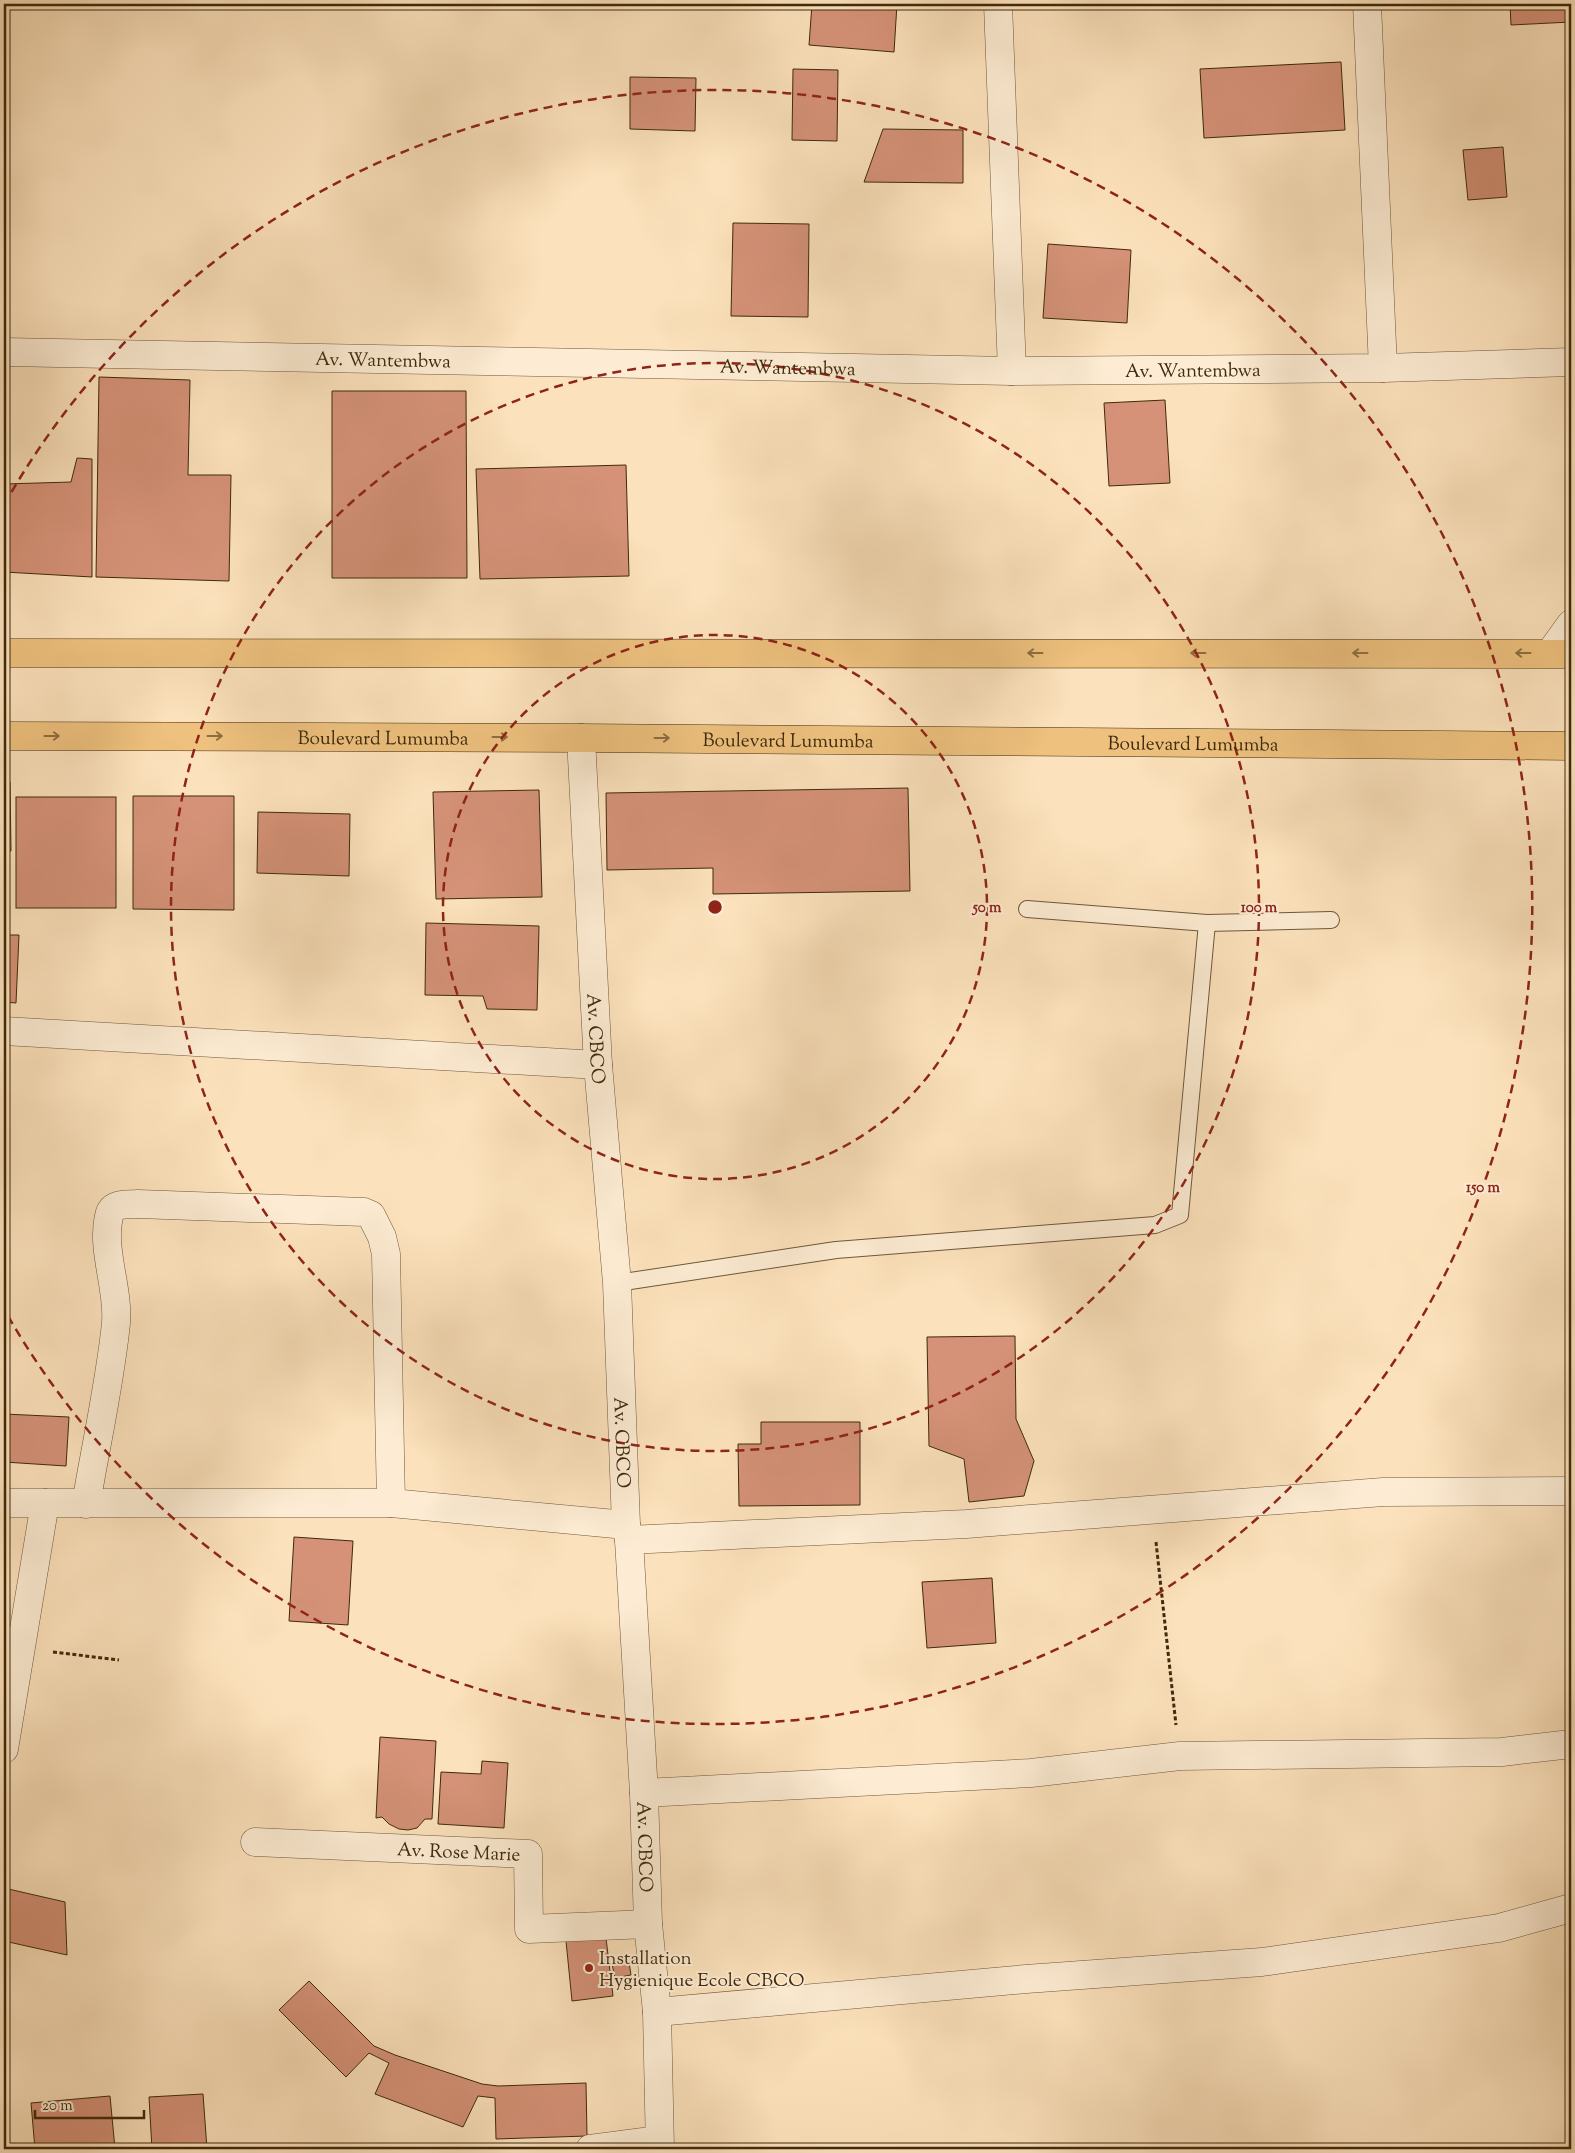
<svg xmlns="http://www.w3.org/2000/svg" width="1575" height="2153" viewBox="0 0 1575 2153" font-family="'Sorts Mill Goudy',serif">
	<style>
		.building { fill: #d59278; stroke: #3e2a0d }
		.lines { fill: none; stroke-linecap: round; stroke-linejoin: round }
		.service-casing { stroke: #6e5839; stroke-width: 18 }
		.minor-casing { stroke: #6e5839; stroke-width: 29 }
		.trunk-casing { stroke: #3e2a0d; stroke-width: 29 }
		.path { stroke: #3e2a0d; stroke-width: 3; stroke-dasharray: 4 2.5; stroke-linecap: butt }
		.service { stroke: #fdecd3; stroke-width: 16 }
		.minor { stroke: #fdecd3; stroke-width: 28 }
		.trunk { stroke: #eec17e; stroke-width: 28 }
		.oneway { stroke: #8d6e40 }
		.ring { fill: none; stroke: #8f2418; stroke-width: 2.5; stroke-dasharray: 9 6 }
		.poi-dot { fill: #8f2418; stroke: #fdecd3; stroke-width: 2 }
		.labels { text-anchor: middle; stroke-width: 4; stroke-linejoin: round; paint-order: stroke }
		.street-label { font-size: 19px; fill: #3e2a0d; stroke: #fdecd3 }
		.poi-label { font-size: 19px; fill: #3e2a0d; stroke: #fdecd3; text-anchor: start }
		.centre { fill: #8f2418; stroke: #fdecd3; stroke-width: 2.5 }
		.ring-label { font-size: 15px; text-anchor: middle; font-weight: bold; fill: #8f2418; stroke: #fdecd3; stroke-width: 4; stroke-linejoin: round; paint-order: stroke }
	</style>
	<rect width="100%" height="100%" fill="#fce2bc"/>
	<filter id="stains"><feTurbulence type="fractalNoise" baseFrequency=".004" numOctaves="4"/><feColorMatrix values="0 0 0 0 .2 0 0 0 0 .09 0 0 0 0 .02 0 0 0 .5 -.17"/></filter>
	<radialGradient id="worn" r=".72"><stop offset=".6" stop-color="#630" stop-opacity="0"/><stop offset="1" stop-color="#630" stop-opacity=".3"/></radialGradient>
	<g class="building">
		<polygon points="812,4 897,4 894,52 809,45"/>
		<polygon points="1510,4 1571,4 1571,22 1511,25"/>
		<polygon points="1341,62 1345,130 1204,138 1200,69"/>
		<polygon points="793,69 838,70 837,141 792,140"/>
		<polygon points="630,77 696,78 695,131 630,129"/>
		<polygon points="883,129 963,130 963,183 864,182"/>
		<polygon points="1503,147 1507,197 1468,200 1463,150"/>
		<polygon points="733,223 809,224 808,317 731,316"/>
		<polygon points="1048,244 1131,250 1127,323 1043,318"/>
		<polygon points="99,377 190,380 188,475 231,475 229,581 96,577"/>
		<polygon points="332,391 466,391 467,578 332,578"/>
		<polygon points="1165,400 1170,483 1109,486 1104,403"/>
		<polygon points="77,458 92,459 92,577 4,572 4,484 71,482"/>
		<polygon points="626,465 629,576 480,579 476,469"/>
		<polygon points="4,782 10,782 11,851 4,851"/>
		<polygon points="908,788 910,891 713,894 713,868 607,870 606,793"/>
		<polygon points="539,790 542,897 436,899 433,792"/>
		<polygon points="133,796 234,796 234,910 133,909"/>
		<rect x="16" y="797" width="100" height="111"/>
		<polygon points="258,812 350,814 349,876 257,873"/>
		<polygon points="426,923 539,926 537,1010 487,1009 483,996 425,995"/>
		<polygon points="4,935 19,935 16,1003 4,1002"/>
		<polygon points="1015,1336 1016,1419 1034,1461 1024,1496 969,1502 964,1459 929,1446 927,1337"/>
		<polygon points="4,1414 69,1417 66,1466 4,1462"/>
		<polygon points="761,1422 860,1422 860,1505 739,1506 738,1444 761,1444"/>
		<polygon points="294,1537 353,1541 348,1625 289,1621"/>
		<polygon points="992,1578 996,1643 927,1648 922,1582"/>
		<polygon points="380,1737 436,1741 432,1819 425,1819 417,1828 408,1830 399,1829 389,1824 382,1817 376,1818"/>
		<polygon points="482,1761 508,1763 504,1828 438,1824 441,1772 481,1774"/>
		<polygon points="4,1888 65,1902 67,1955 4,1941"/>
		<polygon points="606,1938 613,1996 572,2001 566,1941"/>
		<polygon points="629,1962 631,1975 615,1978 612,1964"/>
		<polygon points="309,1981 374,2046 395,2055 482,2084 498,2086 586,2083 587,2136 496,2139 495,2098 478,2096 463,2127 375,2094 389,2063 369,2053 346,2077 279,2010"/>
		<polygon points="203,2094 207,2149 152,2149 149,2097"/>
		<polygon points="110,2096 115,2149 35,2149 31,2103"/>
	</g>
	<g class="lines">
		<defs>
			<g id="service">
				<polyline points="1027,909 1207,923 1331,920"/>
				<polyline points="617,1283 836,1250 1155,1225 1180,1215 1207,923"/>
			</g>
			<g id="minor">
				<polyline points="998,4 1012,371"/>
				<polyline points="1367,4 1383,368"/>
				<path id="s1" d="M4,352L1012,371L1383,368L1571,362"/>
				<polyline points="1550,653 1571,624"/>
				<path id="s2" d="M581,738L598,1065L617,1283L626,1525L629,1540L644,1793L648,1924L657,2012L660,2149"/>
				<polyline points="4,1031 598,1065"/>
				<polyline points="4,1503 391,1503 626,1525"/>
				<path d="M86,1504C96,1444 110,1383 116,1323C119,1289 101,1249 109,1216C112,1202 127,1205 138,1204L364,1212L371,1215L382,1237L386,1254L391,1503"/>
				<polyline points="629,1540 966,1524 1383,1492 1571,1491"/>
				<polyline points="4,1749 45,1503"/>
				<polyline points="644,1793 1031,1773 1180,1756 1502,1752 1571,1744"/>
				<path id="s3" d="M255,1842L528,1854L529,1929L648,1924"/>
				<polyline points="657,2012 1026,1979 1262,1962 1499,1928 1571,1908"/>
				<polyline points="590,2149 659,2140"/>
			</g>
			<g id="trunk">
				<polyline points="4,653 1571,654"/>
				<path id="s4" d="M4,736L581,738L1571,746"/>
			</g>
		</defs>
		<use href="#service" class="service-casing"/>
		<use href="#minor" class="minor-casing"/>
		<use href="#trunk" class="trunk-casing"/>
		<g class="path">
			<polyline points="1156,1542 1176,1725"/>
			<polyline points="53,1652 119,1660"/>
		</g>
		<use href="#service" class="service"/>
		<use href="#minor" class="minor"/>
		<use href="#trunk" class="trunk"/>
	</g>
	<defs><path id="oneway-shaft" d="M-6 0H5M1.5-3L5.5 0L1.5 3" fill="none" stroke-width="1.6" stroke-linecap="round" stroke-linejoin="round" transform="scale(1.25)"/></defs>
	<g class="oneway">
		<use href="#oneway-shaft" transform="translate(1035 653) rotate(180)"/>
		<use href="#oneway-shaft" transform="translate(1198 653) rotate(180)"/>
		<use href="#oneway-shaft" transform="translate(1360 653) rotate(180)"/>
		<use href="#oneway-shaft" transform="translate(1523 653) rotate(180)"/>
		<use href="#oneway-shaft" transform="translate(52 736)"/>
		<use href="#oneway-shaft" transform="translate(215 736)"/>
		<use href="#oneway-shaft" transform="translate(500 737)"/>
		<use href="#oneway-shaft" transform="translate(662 738)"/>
	</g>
	<g class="ring">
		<circle cx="715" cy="907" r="272"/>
		<circle cx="715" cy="907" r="544"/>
		<path d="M4 505A817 817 0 1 1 4 1309"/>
	</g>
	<circle class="poi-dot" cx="589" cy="1968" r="5"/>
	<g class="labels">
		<g class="street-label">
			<text dy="7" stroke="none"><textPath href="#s1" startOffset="379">Av. Wantembwa</textPath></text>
			<text dy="7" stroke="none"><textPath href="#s1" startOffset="784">Av. Wantembwa</textPath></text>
			<text dy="7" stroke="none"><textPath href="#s1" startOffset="1189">Av. Wantembwa</textPath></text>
			<text dy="7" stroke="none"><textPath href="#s4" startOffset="379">Boulevard Lumumba</textPath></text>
			<text dy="7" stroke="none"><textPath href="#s4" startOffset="784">Boulevard Lumumba</textPath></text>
			<text dy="7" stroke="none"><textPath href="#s4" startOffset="1189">Boulevard Lumumba</textPath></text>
			<text dy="7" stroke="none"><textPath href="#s2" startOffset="301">Av. CBCO</textPath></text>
			<text dy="7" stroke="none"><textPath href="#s2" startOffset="706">Av. CBCO</textPath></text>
			<text dy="7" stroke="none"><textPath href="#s2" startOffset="1111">Av. CBCO</textPath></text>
			<text dy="7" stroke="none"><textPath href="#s3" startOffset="204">Av. Rose Marie</textPath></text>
		</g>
		<g class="poi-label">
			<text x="599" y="1964">Installation<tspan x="599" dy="22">Hygienique Ecole CBCO</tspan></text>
		</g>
	</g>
	<circle cx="715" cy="907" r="8" class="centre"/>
	<g class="ring-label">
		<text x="987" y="912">50 m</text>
		<text x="1259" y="912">100 m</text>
		<text x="1483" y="1192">150 m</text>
	</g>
	<rect width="1575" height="2153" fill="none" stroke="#fce2bc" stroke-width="20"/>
	<rect x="5" y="5" width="1565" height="2143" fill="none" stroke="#3e2a0d" stroke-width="2.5"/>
	<rect x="10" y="10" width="1555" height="2133" fill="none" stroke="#3e2a0d"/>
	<path d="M35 2110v8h109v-8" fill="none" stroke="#3e2a0d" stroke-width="2.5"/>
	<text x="42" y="2110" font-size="15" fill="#3e2a0d" stroke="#fdecd3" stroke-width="4" paint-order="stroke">20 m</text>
	<rect width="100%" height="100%" filter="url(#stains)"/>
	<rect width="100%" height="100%" fill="url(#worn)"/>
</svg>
